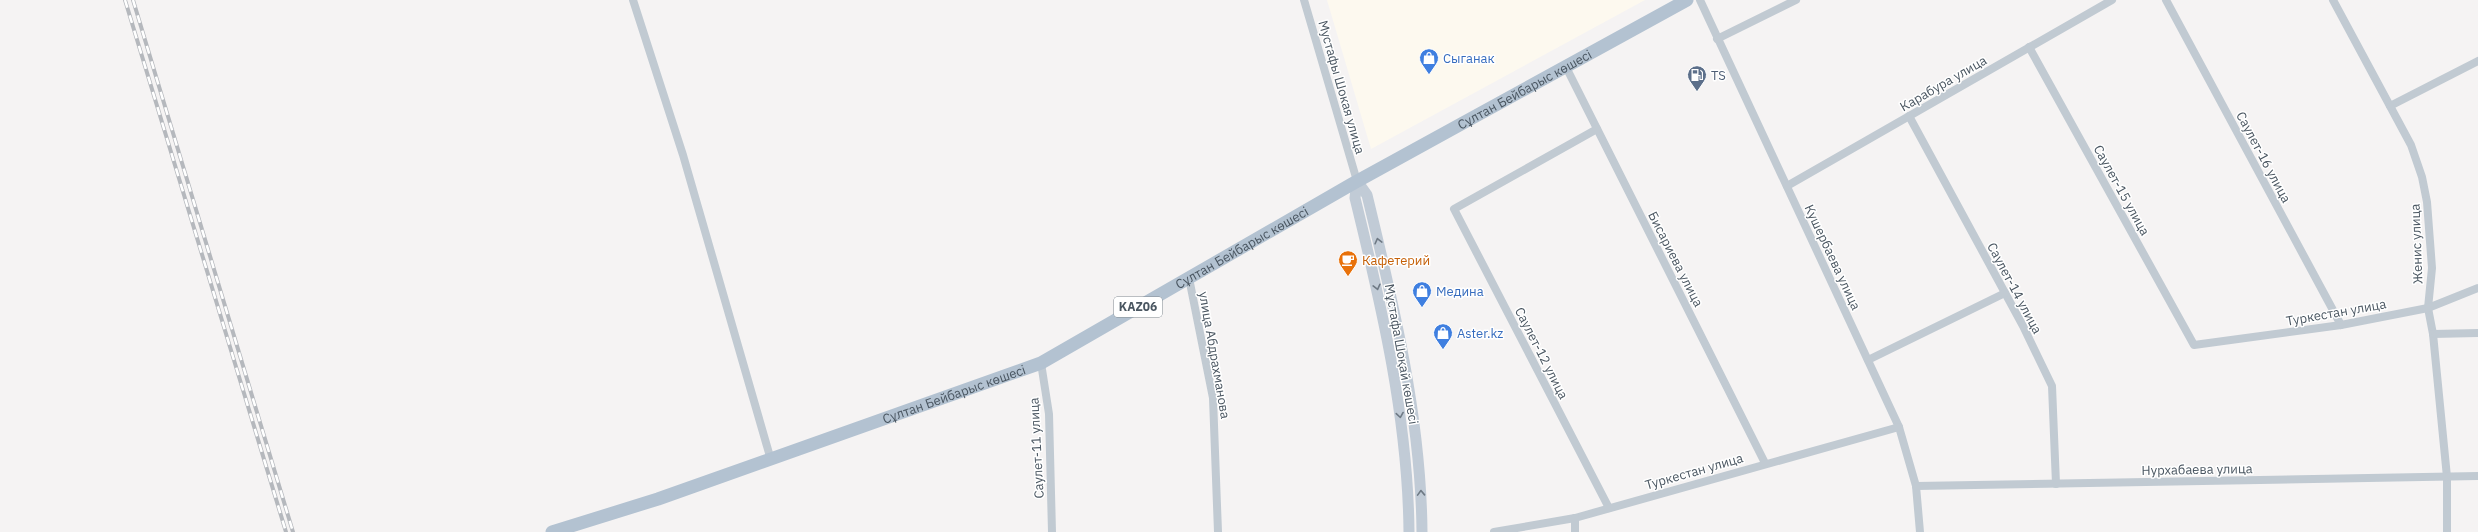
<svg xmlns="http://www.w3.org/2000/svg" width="2478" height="532" viewBox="0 0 2478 532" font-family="'IBM Plex Sans',sans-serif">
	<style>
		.commercial { fill: #fdf9ef }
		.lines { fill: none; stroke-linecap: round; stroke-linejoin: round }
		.street { stroke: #c1cad2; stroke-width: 8 }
		.secondary { stroke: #c1cbd6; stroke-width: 11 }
		.primary { stroke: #b3c2d1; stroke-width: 13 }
		.rail-casing { stroke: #b5b8bd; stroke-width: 4 }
		.rail { stroke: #fff; stroke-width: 2.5; stroke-dasharray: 8; stroke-linecap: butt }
		.oneway { stroke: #6e7984 }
		.labels { text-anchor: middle; stroke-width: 3; stroke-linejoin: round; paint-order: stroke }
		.shield { fill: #fff; stroke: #808990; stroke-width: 1 }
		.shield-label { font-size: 12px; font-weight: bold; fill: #4a5661 }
		.shop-label { font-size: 13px; fill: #366cbe; stroke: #fff; text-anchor: start }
		.service-label { font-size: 13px; fill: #4e5e75; stroke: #fff; text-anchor: start }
		.street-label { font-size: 13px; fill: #4a5661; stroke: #fff }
		.food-label { font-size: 13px; fill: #c56008; stroke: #fff; text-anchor: start }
	</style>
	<rect width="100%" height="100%" fill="#f5f3f3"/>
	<polygon class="commercial" points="1327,0 1645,0 1371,149"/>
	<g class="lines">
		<g class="street">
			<polyline points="633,0 683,155 771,460"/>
			<polyline points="1304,0 1357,181"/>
			<polyline points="1700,0 1899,427 1916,486 1920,532"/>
			<polyline points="2166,0 2341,325"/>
			<polyline points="2333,0 2411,145 2422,177 2427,202 2432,268 2428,308 2433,334 2447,477 2447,532"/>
			<polyline points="1717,39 1796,0"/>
			<polyline points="2029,47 2194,345 2341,325 2428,308 2478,288"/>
			<polyline points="1566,67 1765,463"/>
			<polyline points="2390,106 2478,61"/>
			<polyline points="1909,116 2023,326 2052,386 2056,484"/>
			<polyline points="1597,129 1454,209 1609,508"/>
			<polyline points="1787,186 2112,0"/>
			<polyline points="1189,278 1213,398 1218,532"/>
			<polyline points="2433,334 2478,333"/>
			<polyline points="1868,360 2005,293"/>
			<polyline points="1041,363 1049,414 1052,532"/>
			<polyline points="1916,486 2478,476"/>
			<polyline points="1494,532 1575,518 1899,427"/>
			<polyline points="1575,532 1575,518"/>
		</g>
		<g class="secondary">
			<path d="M1357,181L1367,195C1394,306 1421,417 1422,532"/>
			<path d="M1357,181L1355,198C1382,308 1408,419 1409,532"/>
		</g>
		<path class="primary" id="s1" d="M552,532L658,499L1041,363L1352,184L1687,0"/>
		<defs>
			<g id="rail">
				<polyline points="125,0 286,532"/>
				<polyline points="133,0 293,532"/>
			</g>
		</defs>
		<use href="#rail" class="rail-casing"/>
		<use href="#rail" class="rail"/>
	</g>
	<defs><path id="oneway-chevron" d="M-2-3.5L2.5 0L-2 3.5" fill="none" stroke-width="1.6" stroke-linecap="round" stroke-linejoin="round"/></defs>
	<g class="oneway">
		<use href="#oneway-chevron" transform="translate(1378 241) rotate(-104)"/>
		<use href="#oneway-chevron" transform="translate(1377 287) rotate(76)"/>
		<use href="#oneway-chevron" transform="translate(1400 415) rotate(81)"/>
		<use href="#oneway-chevron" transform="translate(1421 493) rotate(-92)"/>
	</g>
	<defs>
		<symbol id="shop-pin" viewBox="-11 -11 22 30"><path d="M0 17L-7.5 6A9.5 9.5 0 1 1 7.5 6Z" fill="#3f7fe0" stroke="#fff"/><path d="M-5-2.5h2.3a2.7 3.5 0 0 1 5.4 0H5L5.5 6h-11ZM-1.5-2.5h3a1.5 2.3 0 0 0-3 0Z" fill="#fff"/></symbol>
		<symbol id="fuel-pin" viewBox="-11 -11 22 30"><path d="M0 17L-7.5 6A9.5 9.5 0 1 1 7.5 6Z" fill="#5c6f8a" stroke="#fff"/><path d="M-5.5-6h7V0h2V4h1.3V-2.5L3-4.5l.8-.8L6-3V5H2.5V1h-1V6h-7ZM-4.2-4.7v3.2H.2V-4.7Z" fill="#fff"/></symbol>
		<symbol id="cafe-pin" viewBox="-11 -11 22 30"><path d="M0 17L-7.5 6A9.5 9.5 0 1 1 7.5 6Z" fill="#e8710a" stroke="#fff"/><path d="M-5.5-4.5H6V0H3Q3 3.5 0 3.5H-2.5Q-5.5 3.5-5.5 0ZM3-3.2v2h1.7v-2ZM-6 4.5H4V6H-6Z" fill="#fff"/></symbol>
	</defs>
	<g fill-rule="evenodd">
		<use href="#shop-pin" x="1418" y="47" width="22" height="30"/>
		<use href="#fuel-pin" x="1686" y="64" width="22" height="30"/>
		<use href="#cafe-pin" x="1337" y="249" width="22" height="30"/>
		<use href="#shop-pin" x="1411" y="280" width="22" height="30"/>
		<use href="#shop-pin" x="1432" y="322" width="22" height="30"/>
	</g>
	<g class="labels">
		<rect class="shield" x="1114" y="297" width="48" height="20" rx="3"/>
		<g class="shield-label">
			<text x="1138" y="311">KAZ06</text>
		</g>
		<g class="shop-label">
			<text x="1443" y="63">Сыганак</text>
			<text x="1436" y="296">Медина</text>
			<text x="1457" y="338">Aster.kz</text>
		</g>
		<g class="service-label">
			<text x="1711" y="80">TS</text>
		</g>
		<g class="street-label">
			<text transform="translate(1943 83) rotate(-30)" y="5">Карабура улица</text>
			<text transform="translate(1342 87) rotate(74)" y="5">Мустафы Шокая улица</text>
			<text dy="5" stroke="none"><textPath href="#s1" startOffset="1073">Сұлтан Бейбарыс көшесі</textPath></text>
			<text transform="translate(2264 157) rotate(62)" y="5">Саулет-16 улица</text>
			<text transform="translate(2122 190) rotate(61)" y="5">Саулет-15 улица</text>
			<text transform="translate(2416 244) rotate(-92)" y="5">Женис улица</text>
			<text dy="5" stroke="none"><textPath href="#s1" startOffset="749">Сұлтан Бейбарыс көшесі</textPath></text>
			<text transform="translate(1833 257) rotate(65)" y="5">Кушербаева улица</text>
			<text transform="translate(1676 259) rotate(63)" y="5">Бисариева улица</text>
			<text transform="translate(2015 288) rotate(62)" y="5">Саулет-14 улица</text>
			<text transform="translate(2336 312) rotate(-10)" y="5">Туркестан улица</text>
			<text transform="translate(1542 353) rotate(63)" y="5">Саулет-12 улица</text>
			<text transform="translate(1402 354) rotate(80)" y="5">Мұстафа Шоқай көшесі</text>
			<text transform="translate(1215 355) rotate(80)" y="5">улица Абдрахманова</text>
			<text dy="5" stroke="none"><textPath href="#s1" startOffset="425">Сұлтан Бейбарыс көшесі</textPath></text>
			<text transform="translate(1036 448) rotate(-93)" y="5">Саулет-11 улица</text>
			<text transform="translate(2197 469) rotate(-1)" y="5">Нурхабаева улица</text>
			<text transform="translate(1694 471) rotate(-16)" y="5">Туркестан улица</text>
		</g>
		<g class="food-label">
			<text x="1362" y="265">Кафетерий</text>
		</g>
	</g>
</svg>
